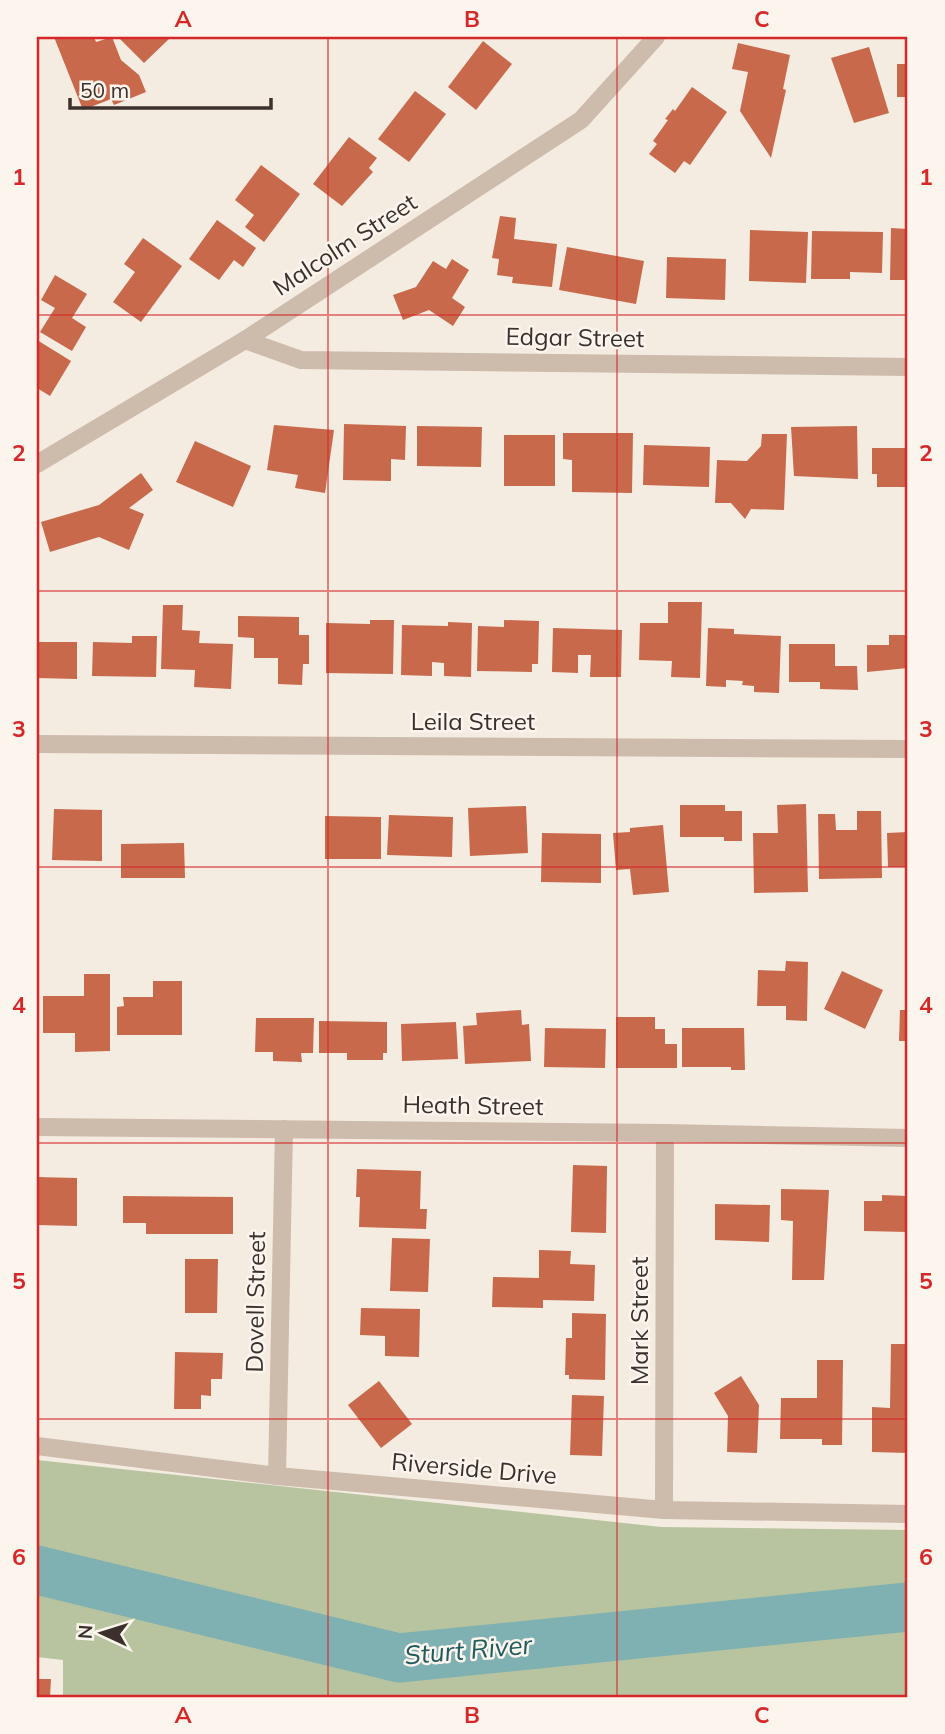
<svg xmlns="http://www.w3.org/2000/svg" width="945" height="1734" viewBox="0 0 945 1734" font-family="Mulish,sans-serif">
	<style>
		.green { fill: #b8c4a0 }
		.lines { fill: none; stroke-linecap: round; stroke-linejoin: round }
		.river { stroke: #7fb0b2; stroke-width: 49 }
		.building { fill: #c8694b }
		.minor { stroke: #cdbbac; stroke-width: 18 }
		.grid { fill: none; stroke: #d62828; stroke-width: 2; stroke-opacity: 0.55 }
		.labels { text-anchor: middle; stroke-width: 5; stroke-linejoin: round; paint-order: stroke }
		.street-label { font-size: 24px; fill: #3b302b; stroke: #fbf5ee }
		.water-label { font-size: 26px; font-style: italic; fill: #1f5a5e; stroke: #fbf5ee }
		.neatline { fill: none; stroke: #d62828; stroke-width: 2.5 }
		.grid-label { font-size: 23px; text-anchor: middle; font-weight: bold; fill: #d62828 }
	</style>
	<rect width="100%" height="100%" fill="#f4ebe1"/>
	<polygon class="green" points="37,1460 661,1527 908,1530 908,1697 63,1697 63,1660 37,1657"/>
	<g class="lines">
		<polyline class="river" points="37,1570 399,1658 908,1607"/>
	</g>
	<g class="building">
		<polygon points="54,37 94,37 96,42 112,37 121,60 139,75 146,92 114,105 111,99 83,110"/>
		<polygon points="118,37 171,37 144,63"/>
		<polygon points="483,41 512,64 476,110 448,87"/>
		<polygon points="738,43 790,55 783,89 786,90 771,158 740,111 748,72 732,69"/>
		<polygon points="869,47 889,113 854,123 831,58"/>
		<rect x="897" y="64" width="11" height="33"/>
		<polygon points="692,87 727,112 690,165 684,161 675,173 649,154 657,144 653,141 668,120 665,119 673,109 675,111"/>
		<polygon points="415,91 446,114 409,162 378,139"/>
		<polygon points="349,137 377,158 369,168 373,172 342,206 313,184"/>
		<polygon points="261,165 300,194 264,242 245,227 254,215 235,200"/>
		<polygon points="500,216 516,218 514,239 557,244 552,287 512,283 513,277 497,275 499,259 492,258"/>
		<polygon points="217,220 256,248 243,267 234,260 219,280 189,259"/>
		<polygon points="891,228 908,229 908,280 890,280"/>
		<polygon points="750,230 808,232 806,283 749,281"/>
		<polygon points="812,231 883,232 882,273 850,272 850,279 811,279"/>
		<polygon points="143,238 182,266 141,322 113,302 135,272 124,264"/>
		<polygon points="567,247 644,261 636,304 559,290"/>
		<polygon points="667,257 726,259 725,300 666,298"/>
		<polygon points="452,259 469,270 452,298 465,307 453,326 429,310 403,320 393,295 416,287 433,261 446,269"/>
		<polygon points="55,275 87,294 72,318 86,327 72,351 40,332 55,308 41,300"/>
		<polygon points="37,340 71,361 50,396 37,388"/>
		<polygon points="344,424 406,426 405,460 391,459 391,481 343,480"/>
		<polygon points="274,425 334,430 325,493 295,488 298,475 267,470"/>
		<polygon points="417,426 482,427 481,467 417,466"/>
		<polygon points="857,426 858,479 794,476 791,427"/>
		<polygon points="563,433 633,433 632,493 572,492 572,460 563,459"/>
		<polygon points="762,434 787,434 784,510 751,509 745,519 731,503 715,503 717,460 747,461 761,446"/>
		<rect x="504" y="435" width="51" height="51"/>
		<polygon points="195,441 251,466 233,507 176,482"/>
		<polygon points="644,445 710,447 709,487 643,485"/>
		<polygon points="872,448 908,448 908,487 877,487 877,474 872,474"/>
		<polygon points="141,473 153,490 129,508 144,514 129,550 99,537 50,552 41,522 99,505"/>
		<polygon points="668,602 702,602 700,678 671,677 672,661 639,660 640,623 668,623"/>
		<polygon points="163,605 183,605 182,630 200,631 199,643 233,644 231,689 194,687 195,670 161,669"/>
		<polygon points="238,616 299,617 299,635 309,635 309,664 303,664 302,685 278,684 278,658 254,658 254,638 238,637"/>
		<polygon points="370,620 394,620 393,674 326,673 326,623 370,624"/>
		<polygon points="504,620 539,621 538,664 532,664 532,672 477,671 478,626 504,627"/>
		<polygon points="448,622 472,623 471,677 444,676 444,663 432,662 432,676 401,675 402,625 448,626"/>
		<polygon points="553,628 622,630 621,677 590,677 591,655 578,655 578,673 552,672"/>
		<polygon points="708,628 734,629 734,634 781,636 779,693 754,692 754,686 742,685 743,681 726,680 726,687 706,686"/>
		<polygon points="889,635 908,635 908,668 867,672 867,645 889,645"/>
		<polygon points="132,636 157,636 156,677 92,676 93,642 132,643"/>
		<polygon points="37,642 77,642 77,679 37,678"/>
		<polygon points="789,644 835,644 835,666 857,666 858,690 820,689 820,682 789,682"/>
		<polygon points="806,804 808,892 754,893 753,833 778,833 777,805"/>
		<polygon points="680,805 725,805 725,811 742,811 742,841 724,841 724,837 680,837"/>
		<polygon points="526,806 528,853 470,856 468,808"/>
		<polygon points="54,809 102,810 102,861 52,860"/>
		<polygon points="857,811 881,811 882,878 819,879 818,814 835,814 836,830 857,830"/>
		<polygon points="389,815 453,817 452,857 387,855"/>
		<polygon points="325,816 381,817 381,859 325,859"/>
		<polygon points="663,825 669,892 633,895 630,869 616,870 613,833 630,832 630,828"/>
		<polygon points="908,832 908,883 905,883 905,867 888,867 887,833"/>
		<polygon points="542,833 601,834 601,883 541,882"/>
		<polygon points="184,843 185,878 121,878 121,844"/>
		<polygon points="786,961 808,962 807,1021 786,1020 786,1006 757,1006 758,970 785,971"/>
		<polygon points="842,971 883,990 865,1029 824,1009"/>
		<polygon points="84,974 110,974 110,1051 75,1052 75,1033 43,1033 43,996 84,996"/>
		<polygon points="153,981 182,981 182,1035 117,1035 117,1007 124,1006 123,997 153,997"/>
		<polygon points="521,1010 522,1025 529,1024 531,1061 465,1064 463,1026 477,1025 476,1013"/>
		<polygon points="900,1010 908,1010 908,1041 899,1041"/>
		<polygon points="616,1017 655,1017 655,1029 665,1029 665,1044 677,1044 677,1068 616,1068"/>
		<polygon points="256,1018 314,1018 313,1053 301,1053 302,1062 273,1061 273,1052 255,1052"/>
		<polygon points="319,1021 387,1022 387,1053 383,1053 383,1060 347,1060 347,1053 319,1053"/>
		<polygon points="456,1022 458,1059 402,1061 401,1024"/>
		<polygon points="545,1028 606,1029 605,1068 544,1067"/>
		<polygon points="682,1028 744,1028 745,1070 731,1070 731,1067 682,1067"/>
		<polygon points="573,1165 607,1166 606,1233 571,1232"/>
		<polygon points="357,1169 421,1171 420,1209 427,1209 426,1229 359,1227 360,1197 356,1197"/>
		<polygon points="37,1177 77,1178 77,1226 37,1225"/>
		<polygon points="781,1189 829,1190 824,1280 792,1280 793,1221 781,1220"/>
		<polygon points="882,1195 908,1196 908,1232 864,1231 864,1201 882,1201"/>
		<polygon points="123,1196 233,1197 233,1234 146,1234 146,1223 123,1223"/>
		<polygon points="715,1204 770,1205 769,1242 715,1240"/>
		<polygon points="392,1238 430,1239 428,1292 390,1291"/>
		<polygon points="539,1250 571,1251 570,1264 595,1265 594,1301 543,1300 543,1308 492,1307 493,1277 539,1278"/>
		<polygon points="185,1259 218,1259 217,1313 185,1313"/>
		<polygon points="361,1308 420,1309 419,1357 385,1356 385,1336 360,1335"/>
		<polygon points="572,1313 606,1314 605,1380 569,1379 569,1375 565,1375 566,1338 572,1338"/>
		<polygon points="891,1344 908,1344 908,1453 872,1452 872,1407 890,1408"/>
		<polygon points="175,1352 223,1353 222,1379 211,1379 211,1396 201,1395 201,1409 174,1409"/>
		<polygon points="817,1360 843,1360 842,1445 822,1445 822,1439 780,1439 781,1398 817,1398"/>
		<polygon points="741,1376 759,1405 757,1453 727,1452 728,1416 714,1393"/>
		<polygon points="379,1381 412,1424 381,1448 348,1405"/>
		<polygon points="572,1395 604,1396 602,1456 570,1455"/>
		<polygon points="37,1679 51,1679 50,1697 37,1697"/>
	</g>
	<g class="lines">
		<g class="minor">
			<polyline points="245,340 301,360 908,367"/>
			<polyline points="37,464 245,340 581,120 656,37"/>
			<polyline points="37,744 908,749"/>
			<polyline points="37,1127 665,1133 908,1138"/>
			<polyline points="37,1446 277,1476 664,1510 908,1514"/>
			<polyline points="277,1476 284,1129"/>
			<polyline points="664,1510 665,1133"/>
		</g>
	</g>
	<path class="grid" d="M328,37V1697M617,37V1697M37,315H908M37,591H908M37,867H908M37,1143H908M37,1419H908"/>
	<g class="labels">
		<g class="street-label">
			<text transform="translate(345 245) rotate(-33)" y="8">Malcolm Street</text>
			<text transform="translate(575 338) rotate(1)" y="8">Edgar Street</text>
			<text x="473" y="730">Leila Street</text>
			<text transform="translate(473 1106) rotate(1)" y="8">Heath Street</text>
			<text transform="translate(256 1302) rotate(-89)" y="8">Dovell Street</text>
			<text transform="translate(640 1321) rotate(-90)" y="8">Mark Street</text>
			<text transform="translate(474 1469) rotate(5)" y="8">Riverside Drive</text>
		</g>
		<g class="water-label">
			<text transform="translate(468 1650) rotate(-5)" y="9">Sturt River</text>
		</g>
	</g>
	<rect width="945" height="1734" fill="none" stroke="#fbf5ee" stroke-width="77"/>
	<g transform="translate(102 1633) rotate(274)" stroke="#fbf5ee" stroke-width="5" paint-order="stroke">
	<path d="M0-5L12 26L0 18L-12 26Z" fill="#3b302b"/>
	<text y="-10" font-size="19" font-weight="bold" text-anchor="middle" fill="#3b302b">N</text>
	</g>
	<path d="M70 98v10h201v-10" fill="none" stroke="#3b302b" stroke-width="3.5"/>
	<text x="80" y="98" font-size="21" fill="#3b302b" stroke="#fbf5ee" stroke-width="5" paint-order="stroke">50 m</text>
	<rect x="38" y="38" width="868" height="1658" class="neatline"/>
	<g class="grid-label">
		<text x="183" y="27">A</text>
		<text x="472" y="27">B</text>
		<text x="762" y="27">C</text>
		<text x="19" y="185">1</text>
		<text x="926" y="185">1</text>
		<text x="19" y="461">2</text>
		<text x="926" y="461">2</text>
		<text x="19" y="737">3</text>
		<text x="926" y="737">3</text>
		<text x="19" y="1013">4</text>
		<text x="926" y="1013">4</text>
		<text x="19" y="1289">5</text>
		<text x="926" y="1289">5</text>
		<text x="19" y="1565">6</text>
		<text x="926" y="1565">6</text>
		<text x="183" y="1723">A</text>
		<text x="472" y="1723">B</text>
		<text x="762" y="1723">C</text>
	</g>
</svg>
